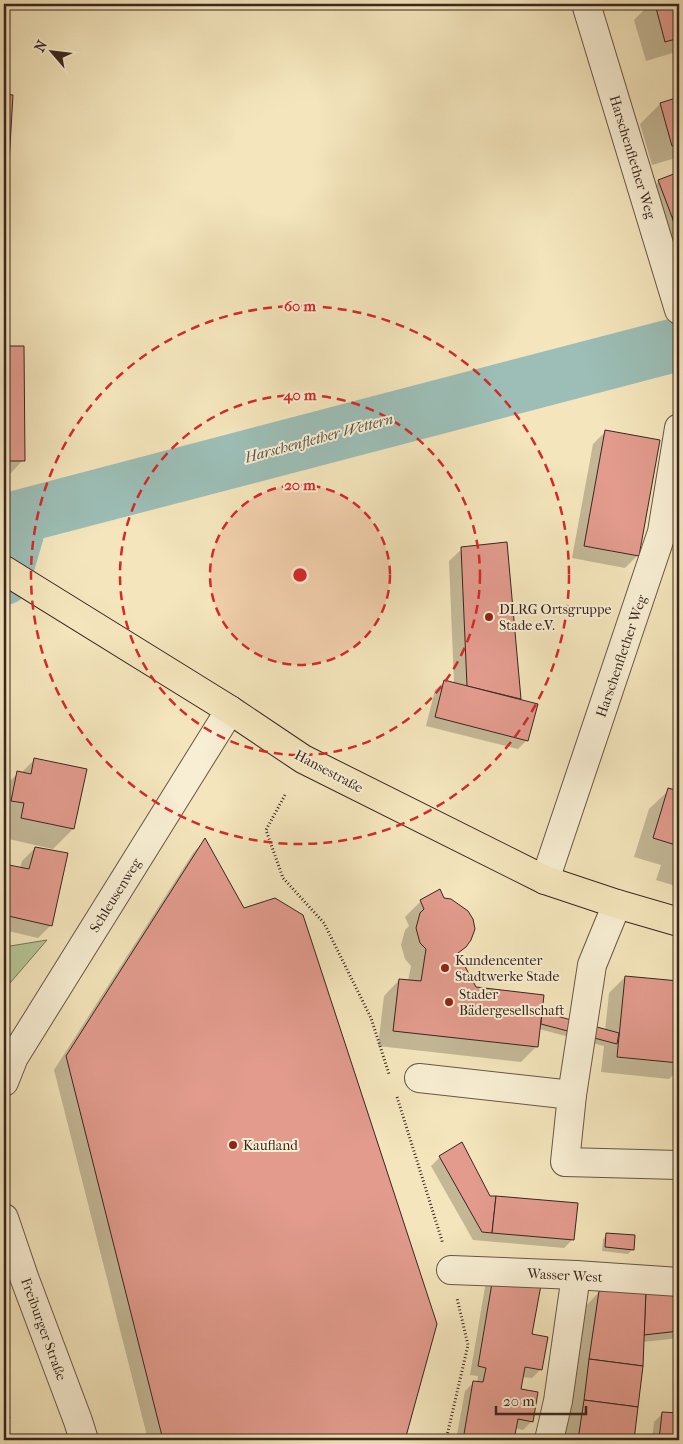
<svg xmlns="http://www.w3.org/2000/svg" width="683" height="1444" viewBox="0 0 683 1444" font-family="'IM FELL French Canon',serif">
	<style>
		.green { fill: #b5c695; stroke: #77765a }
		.shadow { fill: #0003 }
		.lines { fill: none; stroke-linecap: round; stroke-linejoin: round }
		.river { stroke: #9cbeb6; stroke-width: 54 }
		.building { fill: #e29b8d; stroke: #39261f }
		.minor-casing { stroke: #685646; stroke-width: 30 }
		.major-casing { stroke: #39261f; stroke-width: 30 }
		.path { stroke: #39261f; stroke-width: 3; stroke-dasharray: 1 2.5; stroke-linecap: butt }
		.minor { stroke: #f8eed3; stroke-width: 28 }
		.major { stroke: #f4e5bc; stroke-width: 28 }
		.ring { fill: none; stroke: #d62828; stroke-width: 2.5; stroke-dasharray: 9 6 }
		.poi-dot { fill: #8f2418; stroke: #f8eed3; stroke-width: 2 }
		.labels { text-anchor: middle; stroke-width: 4; stroke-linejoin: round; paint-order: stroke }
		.street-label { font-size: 14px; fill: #39261f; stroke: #f8eed3 }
		.poi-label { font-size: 14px; fill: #39261f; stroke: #f8eed3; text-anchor: start }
		.water-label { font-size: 15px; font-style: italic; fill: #57544c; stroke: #f8eed3 }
		.centre { fill: #d62828; stroke: #f8eed3; stroke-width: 2.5 }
		.ring-label { font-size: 15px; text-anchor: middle; font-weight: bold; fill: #d62828; stroke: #f8eed3; stroke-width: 4; stroke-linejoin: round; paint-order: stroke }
	</style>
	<rect width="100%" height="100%" fill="#f4e5bc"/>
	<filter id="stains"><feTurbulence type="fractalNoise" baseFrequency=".004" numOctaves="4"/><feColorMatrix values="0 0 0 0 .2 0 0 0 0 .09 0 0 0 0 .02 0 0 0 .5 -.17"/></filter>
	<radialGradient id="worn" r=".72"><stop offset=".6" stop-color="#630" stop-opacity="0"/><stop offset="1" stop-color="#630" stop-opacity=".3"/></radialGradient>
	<polygon class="green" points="47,940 4,990 4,947"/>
	<g class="shadow">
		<polygon points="650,4 679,4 679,51 646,61 634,20"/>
		<polygon points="4,95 12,96 6,179 4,182"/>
		<polygon points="679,99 679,157 652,165 640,124 660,104"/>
		<polygon points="679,173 679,269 650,190 659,181"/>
		<polygon points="23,347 23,460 11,473 4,473 4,348"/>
		<polygon points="606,431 638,555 625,568 572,558 593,444"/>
		<polygon points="506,544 520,699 518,700 527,740 518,749 426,726 435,690 444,682 454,684 449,561 462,549"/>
		<polygon points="35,759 86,770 73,829 53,849 4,838 5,823 4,823 4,787 18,773 21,773"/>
		<polygon points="669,790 679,793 679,887 656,880 661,865 634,857 649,809"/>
		<polygon points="205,840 436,1324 404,1440 148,1440 54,1070 193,853"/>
		<polygon points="35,848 51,925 38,938 4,930 4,865 20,869 22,861"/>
		<polygon points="421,901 465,946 457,954 475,988 541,1013 605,1031 609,993 625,977 679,983 679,1069 669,1079 601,1072 604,1046 539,1029 537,1046 521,1062 378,1046 384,996 399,980 408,981 411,966 405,959 401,945 405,930 409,926 405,917"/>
		<polygon points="440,1157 489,1197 573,1239 564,1248 473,1240 431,1166"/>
		<polygon points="607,1235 633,1249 628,1254 602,1251 603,1239"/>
		<polygon points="494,1278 530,1335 541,1369 532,1378 522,1377 519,1390 532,1421 523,1430 515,1428 513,1440 456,1440 465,1391 474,1382 477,1383 478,1376 470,1375 485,1287"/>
		<polygon points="599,1292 679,1292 679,1338 643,1342 642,1366 632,1440 562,1440 580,1312"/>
		<polygon points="663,1413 679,1414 679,1440 652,1440 654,1422"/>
	</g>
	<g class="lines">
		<polyline class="river" points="4,578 22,516 679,344"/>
	</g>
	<g class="building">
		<polygon points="655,4 679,4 679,38 665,42"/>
		<polygon points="4,94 13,95 8,180 4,179"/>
		<polygon points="679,97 679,144 672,146 660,103"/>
		<polygon points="679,172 679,215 672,217 658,180"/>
		<polygon points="679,215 679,240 672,217"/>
		<polygon points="4,346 24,346 25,461 4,461"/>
		<polygon points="605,430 660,440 639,556 584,546"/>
		<polygon points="507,542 521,699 467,686 461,547"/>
		<polygon points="444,680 538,704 528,741 435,717"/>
		<polygon points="34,758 87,769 74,829 21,818 24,803 11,801 17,771 31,774"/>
		<polygon points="668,788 679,791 679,846 653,838"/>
		<polygon points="205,838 244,908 275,898 303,915 437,1324 405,1440 163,1440 66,1056"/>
		<polygon points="35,847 68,853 52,926 4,915 4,864 29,869"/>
		<polygon points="440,889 444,898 451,899 468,911 473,919 475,929 471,940 466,947 458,953 476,987 544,995 538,1047 393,1031 399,979 421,981 426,949 420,943 416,928 420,913 424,909 420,900"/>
		<polygon points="625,976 679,981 679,1063 617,1057"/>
		<polygon points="542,1012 619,1033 617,1044 541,1024"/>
		<polygon points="462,1142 490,1196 496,1196 492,1233 482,1232 439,1156"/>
		<polygon points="496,1196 578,1203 574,1240 492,1233"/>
		<polygon points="606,1233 635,1235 634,1250 605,1247"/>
		<polygon points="493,1277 541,1285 532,1334 548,1337 542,1370 525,1367 521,1389 538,1392 533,1422 518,1419 514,1440 463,1440 473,1381 483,1382 486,1368 478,1366"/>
		<polygon points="646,1290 679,1291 679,1331 644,1335"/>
		<polygon points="646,1290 643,1366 589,1359 599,1291"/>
		<polygon points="589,1359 643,1366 638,1407 584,1400"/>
		<polygon points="4,1398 10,1418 4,1420"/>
		<polygon points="584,1400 638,1407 634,1440 578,1440"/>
		<polygon points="662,1412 679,1413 679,1440 659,1440"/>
	</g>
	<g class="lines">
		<defs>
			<g id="minor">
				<polyline points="586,4 679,310"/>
				<polyline points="545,880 662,532 679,428"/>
				<polyline points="617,904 605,933 592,965 572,1095 565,1162 679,1165"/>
				<polyline points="419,1078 572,1095"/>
				<polyline points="4,1082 14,1057 230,710"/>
				<polyline points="4,1218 24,1277 78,1421 84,1440"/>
				<polyline points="451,1270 576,1275 679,1282"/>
				<polyline points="549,1440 558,1401 576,1275"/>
			</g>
			<polyline id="major" points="4,570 230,710 303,759 545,880 617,904 679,922"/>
		</defs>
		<use href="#minor" class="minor-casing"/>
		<use href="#major" class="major-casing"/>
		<g class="path">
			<polyline points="285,795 266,830 283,878 324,923 371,1018 389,1074"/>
			<polyline points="397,1097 443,1244"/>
			<polyline points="446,1440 468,1345 457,1298"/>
		</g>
		<use href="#minor" class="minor"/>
		<use href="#major" class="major"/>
	</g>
	<circle cx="300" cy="575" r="90" fill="#d62828" fill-opacity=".12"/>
	<g class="ring">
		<circle cx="300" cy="575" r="90"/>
		<circle cx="300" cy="575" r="180"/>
		<circle cx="300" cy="575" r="269"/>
	</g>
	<g class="poi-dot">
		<circle cx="489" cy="617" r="5"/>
		<circle cx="445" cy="968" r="5"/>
		<circle cx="449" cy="1002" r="5"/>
		<circle cx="233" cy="1145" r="5"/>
	</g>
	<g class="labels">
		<g class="street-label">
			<text transform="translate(633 157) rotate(73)" y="5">Harschenflether Weg</text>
			<text transform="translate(621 656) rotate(-71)" y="5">Harschenflether Weg</text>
			<text transform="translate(329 771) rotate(28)" y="5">Hansestraße</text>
			<text transform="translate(115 895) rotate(-58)" y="5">Schleusenweg</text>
			<text transform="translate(565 1275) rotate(3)" y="5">Wasser West</text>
			<text transform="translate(44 1329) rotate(70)" y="5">Freiburger Straße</text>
		</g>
		<g class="poi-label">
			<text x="499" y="614">DLRG Ortsgruppe<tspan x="499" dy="16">Stade e.V.</tspan></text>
			<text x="455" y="965">Kundencenter<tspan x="455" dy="16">Stadtwerke Stade</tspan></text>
			<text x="459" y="999">Stader<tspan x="459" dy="16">Bädergesellschaft</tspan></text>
			<text x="243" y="1150">Kaufland</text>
		</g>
		<g class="water-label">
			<text transform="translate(319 438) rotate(-15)" y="5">Harschenflether Wettern</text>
		</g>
	</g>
	<circle cx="300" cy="575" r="8" class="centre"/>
	<g class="ring-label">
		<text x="300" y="311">60 m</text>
		<text x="300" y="400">40 m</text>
		<text x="300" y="490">20 m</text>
	</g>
	<rect width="683" height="1444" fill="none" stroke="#f4e5bc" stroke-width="20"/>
	<rect x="5" y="5" width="673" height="1434" fill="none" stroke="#39261f" stroke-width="2.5"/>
	<rect x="10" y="10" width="663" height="1424" fill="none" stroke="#39261f"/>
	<g transform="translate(52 52) rotate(298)" stroke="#f8eed3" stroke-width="4" paint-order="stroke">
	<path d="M0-4L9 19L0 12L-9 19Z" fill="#39261f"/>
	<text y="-8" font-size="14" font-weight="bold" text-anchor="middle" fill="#39261f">N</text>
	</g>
	<path d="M496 1406v8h90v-8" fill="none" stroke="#39261f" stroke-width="2.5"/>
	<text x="503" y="1406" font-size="15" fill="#39261f" stroke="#f8eed3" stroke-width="4" paint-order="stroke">20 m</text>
	<rect width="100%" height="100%" filter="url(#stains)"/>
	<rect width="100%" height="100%" fill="url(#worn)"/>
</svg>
